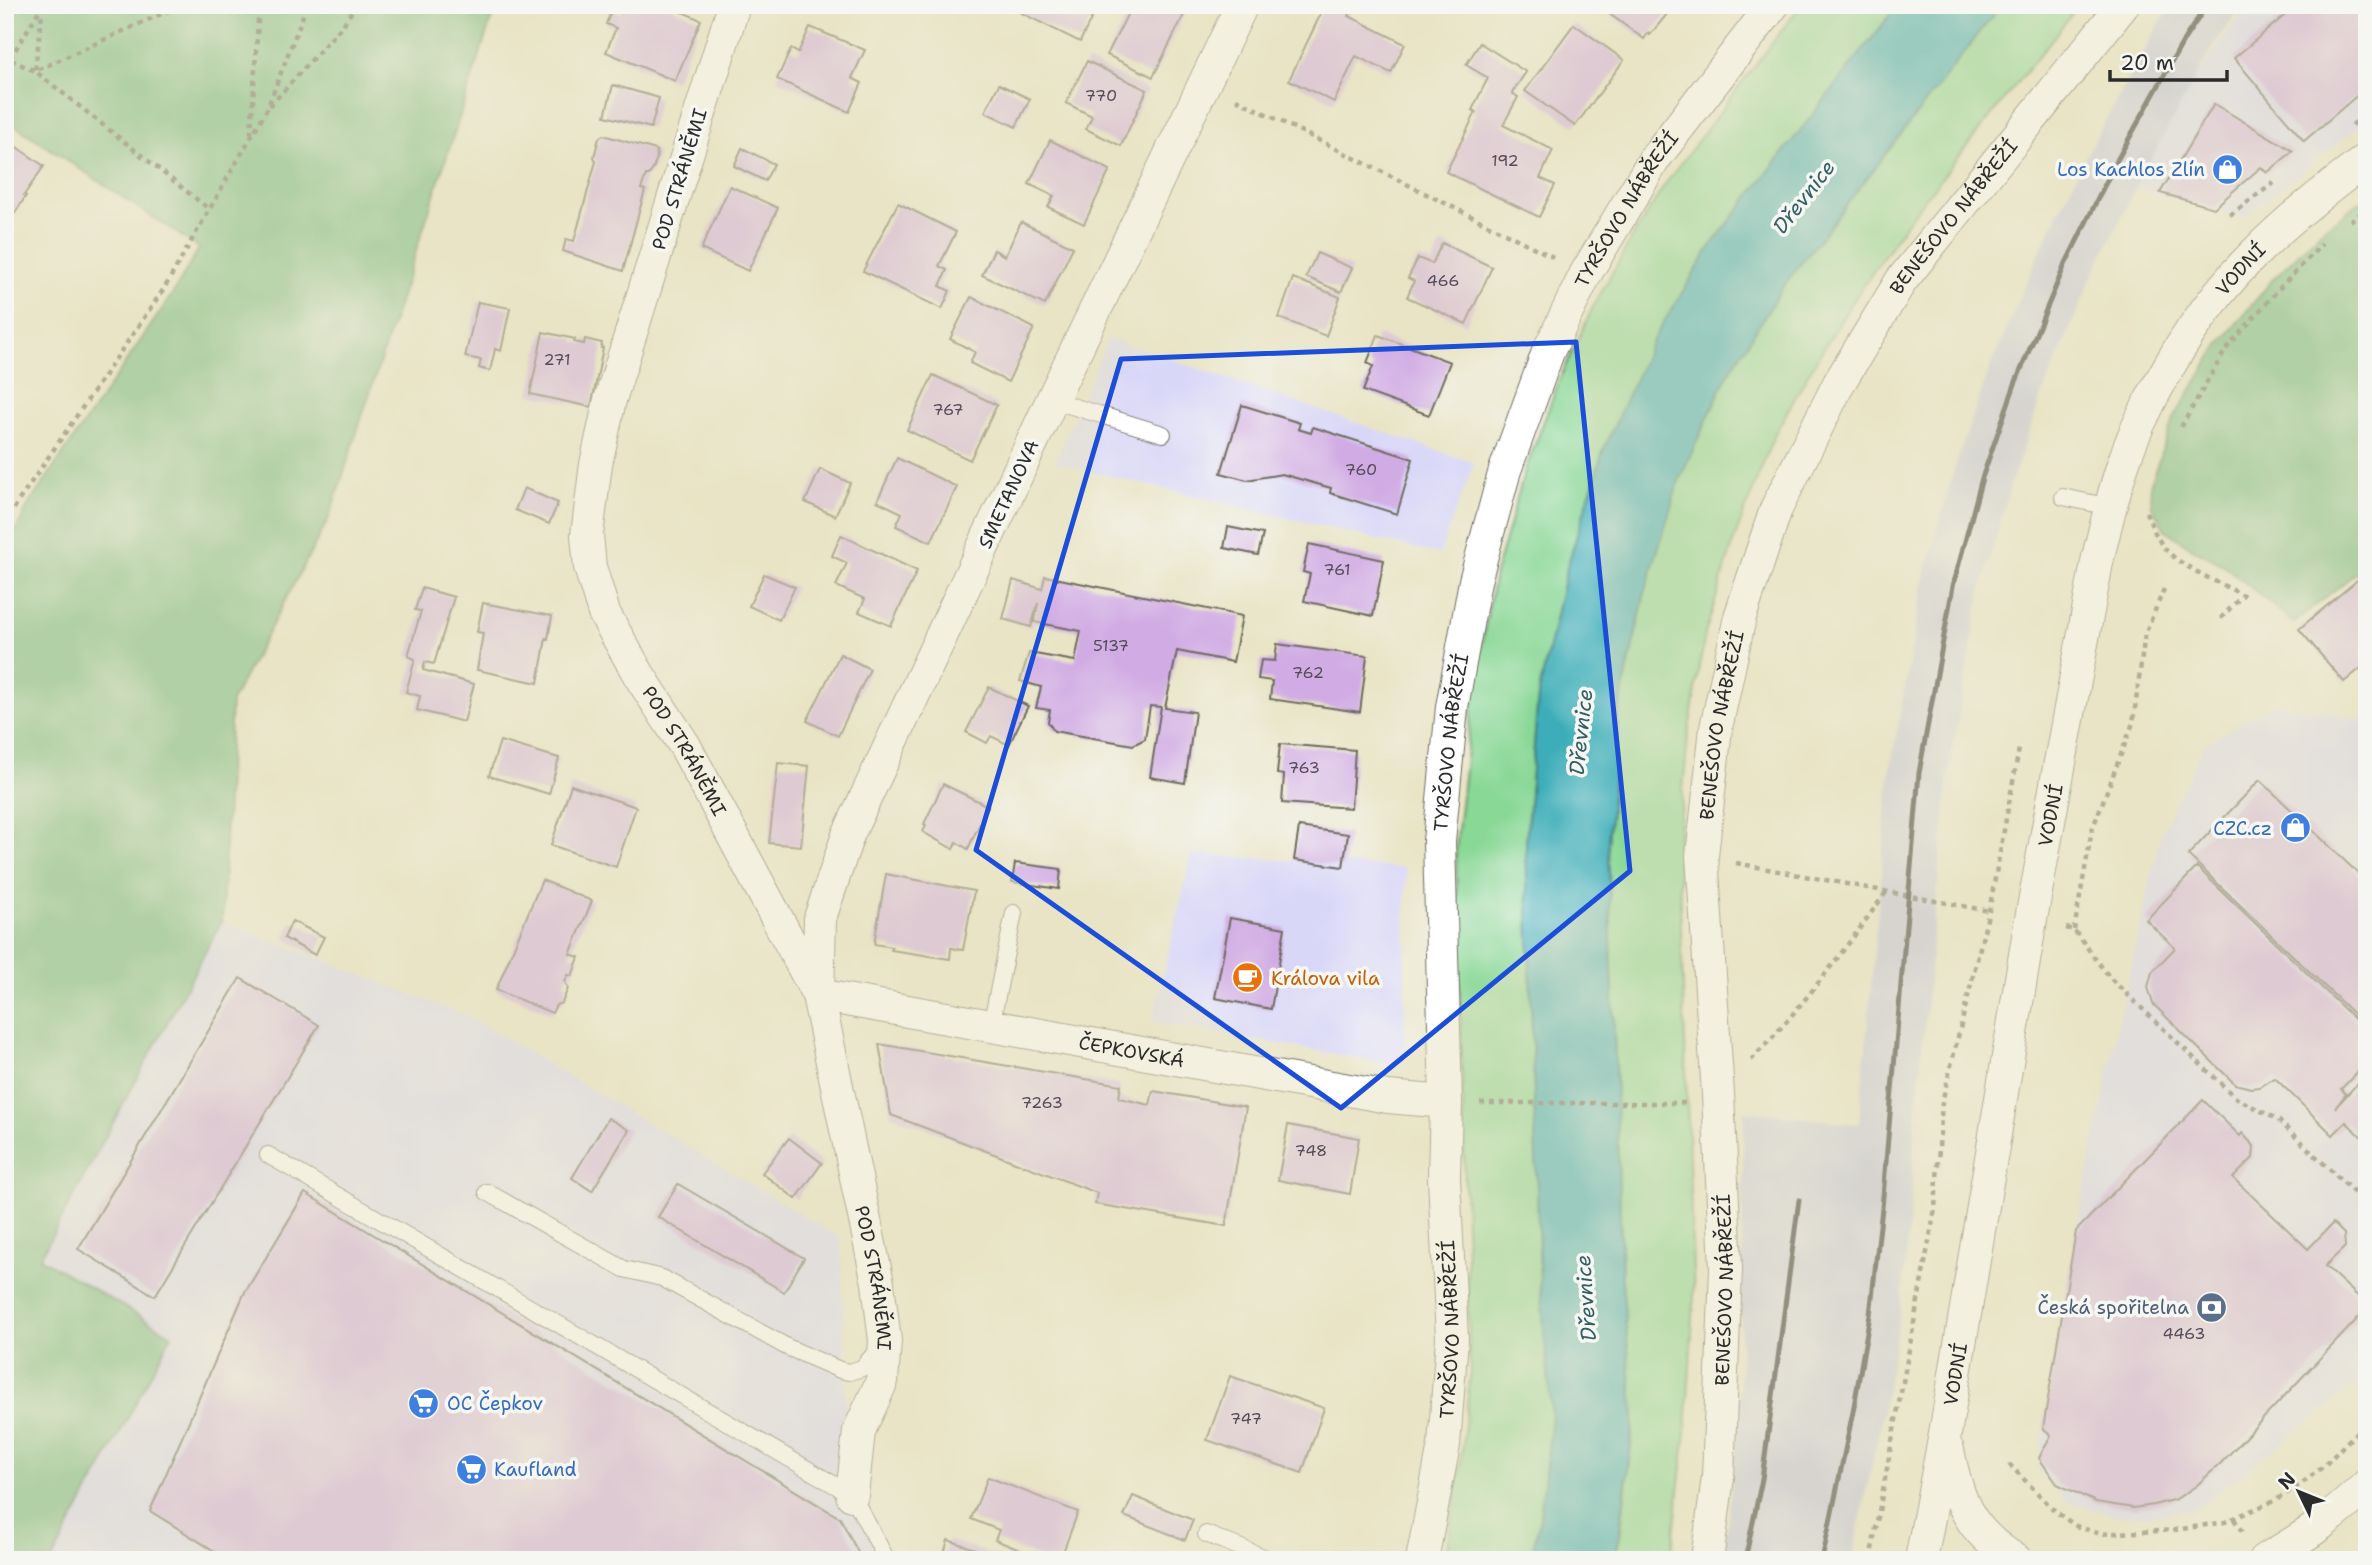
<svg xmlns="http://www.w3.org/2000/svg" width="2372" height="1565" viewBox="0 0 2372 1565" font-family="'Shantell Sans',sans-serif">
	<style>
		.built { fill: #d9d7f8 }
		.industrial { fill: #c0c2dd }
		.green { fill: #89d896; stroke: #5a8260; stroke-width: 2 }
		.forest { fill: #6eb87f; stroke: #4c7255; stroke-width: 2 }
		.water { fill: #3eaeb9; stroke: #346c72; stroke-width: 2 }
		.building { fill: #d1ace4 }
		.lines { fill: none; stroke-linecap: round; stroke-linejoin: round }
		.service-casing { stroke: #6e6c61; stroke-width: 18 }
		.minor-casing { stroke: #6e6c61; stroke-width: 34 }
		.path { stroke: #6e6c61; stroke-width: 4.5; stroke-dasharray: 5 5; stroke-linecap: butt }
		.service { stroke: #fff; stroke-width: 16 }
		.minor { stroke: #fff; stroke-width: 32 }
		.rail { stroke: #2b2b2b; stroke-width: 5 }
		.marked { fill: none; stroke: #1d4ed8; stroke-width: 5; stroke-linejoin: round }
		.labels { text-anchor: middle; stroke-width: 7; stroke-linejoin: round; paint-order: stroke }
		.number-label { font-size: 16px; fill: #544b59 }
		.shop-label { font-size: 19px; fill: #366cbe; stroke: #f6f6f2; text-anchor: end }
		.street-label { font-size: 19px; fill: #2b2b2b; stroke: #f6f6f2 }
		.food-label { font-size: 19px; fill: #c56008; stroke: #f6f6f2; text-anchor: start }
		.service-label { font-size: 19px; fill: #4e5e75; stroke: #f6f6f2; text-anchor: end }
		.water-label { font-size: 21px; font-style: italic; fill: #335f64; stroke: #f6f6f2 }
	</style>
	<rect width="100%" height="100%" fill="#f6f6f2"/>
	<filter id="ink" filterUnits="userSpaceOnUse"><feTurbulence type="fractalNoise" baseFrequency=".0143" numOctaves="2"/><feDisplacementMap in="SourceGraphic" scale="14" xChannelSelector="R" yChannelSelector="G"/><feConvolveMatrix kernelMatrix="1 2 1 2 8 2 1 2 1" color-interpolation-filters="sRGB"/></filter>
	<filter id="wash" filterUnits="userSpaceOnUse"><feTurbulence type="fractalNoise" baseFrequency=".00686" numOctaves="4" result="noise"/><feDisplacementMap in="SourceGraphic" scale="28" xChannelSelector="R" yChannelSelector="G"/><feGaussianBlur stdDeviation="1.57" result="paint"/><feColorMatrix in="noise" values="0 0 0 0 0 0 0 0 0 0 0 0 0 0 0 0 0 1.4 0 .05"/><feComposite in="paint" operator="in"/></filter>
	<g filter="url(#wash)">
		<rect width="100%" height="100%" fill="#e9e4c5"/>
		<g class="built">
			<polygon points="2248,5 2367,5 2367,120 2243,218 2136,189 2177,102"/>
			<polygon points="1108,338 1474,463 1439,554 1055,463"/>
			<polygon points="2274,703 2367,721 2367,1376 2197,1509 2148,1516 2116,1515 2068,1503 2039,1471 2039,1458 2076,1231 2121,1011 2161,833 2204,745"/>
			<polygon points="1192,854 1406,868 1404,1066 1152,1022"/>
			<polygon points="222,921 465,1015 841,1238 847,1445 891,1560 52,1560 39,1259"/>
		</g>
		<polygon class="industrial" points="2172,5 2242,5 2209,53 2142,175 2091,279 2042,395 2010,486 1981,592 1948,777 1915,1126 1911,1211 1899,1318 1882,1417 1852,1560 1723,1560 1739,1423 1744,1111 1859,1124 1890,770 1924,579 1954,469 1988,373 2038,255 2090,148 2160,23"/>
		<g class="green">
			<polygon points="1801,5 1898,5 1713,243 1603,451 1566,571 1538,697 1526,843 1540,1284 1552,1418 1539,1524 1530,1560 1445,1560 1461,1461 1470,1378 1456,849 1474,688 1495,574 1525,471 1562,374 1593,307 1630,241 1666,183"/>
			<polygon points="2001,5 2079,5 1909,219 1851,304 1811,369 1774,435 1735,537 1705,634 1688,736 1678,844 1694,1301 1686,1431 1671,1560 1614,1560 1620,1538 1634,1419 1622,1280 1608,844 1619,709 1645,592 1679,480 1725,380 1781,289"/>
		</g>
		<g class="forest">
			<polygon points="5,5 496,5 329,518 231,702 222,921 40,1258 172,1335 52,1560 5,1560 5,552 29,504 175,290 199,248 5,119"/>
			<polygon points="2367,197 2367,564 2294,623 2222,564 2193,549 2165,530 2152,506 2150,485 2173,420 2218,346 2273,279 2323,229"/>
		</g>
		<polygon class="water" points="1898,5 2001,5 1781,289 1725,380 1679,480 1645,592 1619,709 1608,844 1622,1280 1634,1419 1619,1538 1614,1560 1530,1560 1539,1524 1552,1418 1540,1284 1526,843 1538,697 1566,571 1603,451 1652,341 1713,243"/>
		<g id="blocks">
			<g class="building">
				<polygon points="624,5 666,5 701,20 675,81 606,52 616,28 606,24 612,9 621,13"/>
				<polygon points="1005,5 1084,5 1095,11 1080,42"/>
				<polygon points="1132,5 1189,5 1153,77 1107,55"/>
				<polygon points="1325,5 1354,5 1349,16 1405,44 1391,73 1356,56 1334,102 1289,80"/>
				<polygon points="1597,5 1669,5 1672,8 1650,35 1648,33 1644,39"/>
				<polygon points="2297,5 2367,5 2367,87 2304,141 2234,58"/>
				<polygon points="1574,24 1624,60 1575,126 1525,91"/>
				<polygon points="810,27 865,50 852,78 862,83 849,112 777,79 791,49 798,53"/>
				<polygon points="1480,43 1526,72 1512,93 1518,97 1503,125 1553,150 1540,178 1555,185 1539,217 1446,172 1476,112 1472,110 1488,78 1466,65"/>
				<polygon points="1087,61 1147,90 1121,146 1086,129 1092,116 1066,103"/>
				<polygon points="999,84 1030,99 1016,127 985,112"/>
				<polygon points="613,85 659,98 651,128 605,116"/>
				<polygon points="2214,104 2293,151 2267,173 2261,167 2214,208 2160,193"/>
				<polygon points="603,135 656,150 657,157 653,169 649,175 646,175 641,189 645,190 623,271 563,251 566,239 574,241 596,161 594,157 599,138"/>
				<polygon points="5,139 44,166 24,195 26,196 15,213 8,208 5,212"/>
				<polygon points="1050,140 1110,170 1084,224 1048,207 1054,196 1029,184"/>
				<polygon points="742,148 774,164 765,181 734,166"/>
				<polygon points="730,186 778,208 748,271 701,249"/>
				<polygon points="898,203 956,232 939,266 947,270 940,286 950,291 942,309 863,271"/>
				<polygon points="1021,222 1073,247 1045,305 982,275 994,250 1005,256"/>
				<polygon points="1442,243 1492,267 1466,324 1407,297 1414,281 1408,278 1418,258 1432,264"/>
				<polygon points="1317,253 1352,268 1341,292 1306,277"/>
				<polygon points="1293,278 1340,297 1326,336 1279,318"/>
				<polygon points="971,297 1034,328 1008,382 970,363 975,352 950,339"/>
				<polygon points="478,302 510,308 501,351 495,349 490,371 479,368 481,360 465,357"/>
				<polygon points="543,332 575,339 574,342 584,344 585,339 602,343 601,348 603,348 591,407 530,394"/>
				<polygon points="1378,335 1450,362 1429,415 1363,391 1373,366 1367,363"/>
				<polygon points="933,375 997,405 970,460 907,430"/>
				<polygon points="1242,405 1300,423 1298,429 1311,433 1313,427 1413,459 1397,514 1330,493 1331,488 1282,474 1247,480 1221,473"/>
				<polygon points="897,458 957,487 931,542 896,526 902,513 877,501"/>
				<polygon points="820,469 850,483 835,516 805,502"/>
				<polygon points="524,488 558,503 549,524 515,510"/>
				<polygon points="1228,527 1263,534 1258,555 1224,548"/>
				<polygon points="841,535 917,571 891,626 859,612 865,599 836,586 847,563 832,556"/>
				<polygon points="1309,544 1384,560 1373,616 1304,601 1310,574 1303,572"/>
				<polygon points="2367,572 2367,663 2344,682 2299,629"/>
				<polygon points="764,574 795,587 779,620 749,606"/>
				<polygon points="1045,576 1242,616 1233,662 1177,651 1165,708 1195,712 1185,783 1150,777 1161,707 1150,706 1145,739 1133,745 1054,731 1048,722 1050,710 1036,708 1041,687 1020,681 1029,653 1075,661 1081,631 1034,622 1038,603 1031,627 1003,619 1013,580 1042,589"/>
				<polygon points="422,588 454,597 434,664 425,662 423,670 474,684 464,722 417,710 420,696 406,692 415,659 408,656 421,611 415,610"/>
				<polygon points="483,603 552,616 548,639 546,638 538,683 477,670 483,633 477,632"/>
				<polygon points="1277,644 1367,656 1360,712 1270,699 1272,681 1258,679 1261,660 1275,661"/>
				<polygon points="840,654 870,669 838,736 807,721"/>
				<polygon points="989,687 1028,706 1009,745 991,736 987,743 966,732"/>
				<polygon points="500,741 559,758 549,794 489,776"/>
				<polygon points="1280,744 1355,750 1351,808 1282,803 1284,775 1277,774"/>
				<polygon points="778,763 809,766 801,846 769,843"/>
				<polygon points="2260,780 2367,882 2367,1027 2188,855"/>
				<polygon points="943,784 988,806 968,849 956,842 953,849 923,832 926,825 924,824"/>
				<polygon points="571,785 636,807 616,867 551,845"/>
				<polygon points="1299,827 1348,834 1343,867 1294,860"/>
				<polygon points="1015,863 1061,869 1059,889 1012,882"/>
				<polygon points="2197,867 2367,1031 2367,1062 2341,1089 2346,1094 2335,1108 2367,1073 2367,1142 2346,1122 2333,1135 2275,1078 2259,1087 2251,1088 2235,1084 2153,1004 2148,987 2152,972 2175,948 2146,920"/>
				<polygon points="886,874 974,891 963,950 951,948 950,959 891,950 892,947 874,944"/>
				<polygon points="542,880 592,901 570,954 579,957 572,976 568,975 565,982 568,988 562,1003 556,1005 552,1013 496,990"/>
				<polygon points="1230,918 1285,928 1271,1009 1215,998"/>
				<polygon points="292,921 324,937 315,955 284,938"/>
				<polygon points="240,978 319,1025 155,1296 78,1249"/>
				<polygon points="879,1044 1121,1085 1119,1098 1150,1105 1153,1091 1246,1107 1226,1226 1095,1204 1097,1193 891,1115"/>
				<polygon points="2203,1100 2240,1136 2242,1133 2254,1146 2253,1158 2233,1178 2308,1249 2333,1223 2344,1234 2345,1247 2325,1266 2362,1300 2362,1314 2221,1463 2196,1486 2176,1499 2154,1505 2133,1508 2096,1502 2057,1484 2039,1458 2051,1435 2043,1428 2076,1231"/>
				<polygon points="608,1118 629,1130 592,1191 572,1178"/>
				<polygon points="1288,1125 1359,1138 1350,1194 1278,1180"/>
				<polygon points="789,1138 822,1163 796,1199 762,1173"/>
				<polygon points="678,1184 804,1258 784,1292 658,1217"/>
				<polygon points="305,1193 840,1518 862,1560 229,1560 150,1511 244,1294"/>
				<polygon points="1230,1376 1324,1408 1302,1473 1207,1440"/>
				<polygon points="988,1477 1078,1512 1060,1560 1045,1560 995,1540 999,1530 971,1519"/>
				<polygon points="1133,1496 1193,1520 1185,1540 1124,1516"/>
				<polygon points="948,1540 1005,1559 1005,1560 942,1560"/>
			</g>
		</g>
	</g>
	<g filter="url(#ink)">
		<use href="#blocks" fill-opacity="0" stroke="#6e6c61" stroke-width="2"/>
		<g class="lines">
			<defs>
				<g id="service">
					<polyline points="1052,400 1163,434"/>
					<polyline points="2063,497 2110,507"/>
					<polyline points="991,1026 1014,913"/>
					<polyline points="268,1155 852,1495 887,1560"/>
					<polyline points="487,1192 624,1269 662,1278 787,1347 840,1370 849,1372 862,1368 882,1345"/>
					<polyline points="1206,1534 1271,1560"/>
				</g>
				<g id="minor">
					<path id="s1" d="M734,5L610,400L596,464L587,535L590,567L604,613L639,675L685,746L818,995L878,1283L885,1341L882,1381L859,1431L852,1495"/>
					<path id="s2" d="M1242,5L1052,400L848,835L820,918L818,995L1388,1097L1446,1102"/>
					<path d="M1948,1450C1958,1502 1969,1531 2016,1560"/>
					<path id="s3" d="M1422,1560L1444,1445L1452,1338L1444,1178L1446,1102L1439,841L1452,707L1475,581L1505,470L1548,352L1586,273L1655,158L1773,5"/>
					<path id="s4" d="M1707,1560L1718,1477L1726,1268L1718,1094L1702,856L1716,728L1740,617L1776,509L1839,383L1901,281L2123,5"/>
					<path id="s5" d="M1921,1560L1945,1434L2031,919L2098,557C2109,513 2119,466 2139,424C2167,364 2205,303 2252,256C2287,220 2327,189 2367,159"/>
					<path d="M2264,1560C2307,1536 2332,1518 2367,1485"/>
				</g>
			</defs>
			<use href="#service" class="service-casing"/>
			<use href="#minor" class="minor-casing"/>
			<g class="path">
				<polyline points="43,5 35,71 181,5"/>
				<polyline points="11,60 35,71 209,209"/>
				<polyline points="5,67 42,6"/>
				<polyline points="1236,99 1553,257"/>
				<polyline points="270,106 343,25 356,5"/>
				<polyline points="2352,125 2367,114"/>
				<polyline points="251,134 259,5"/>
				<polyline points="2230,215 2274,183"/>
				<polyline points="2350,221 2367,209"/>
				<polyline points="2181,427 2226,349 2278,290 2322,244"/>
				<path d="M2146,512C2152,526 2157,540 2167,551C2185,569 2220,583 2243,595L2218,621"/>
				<polyline points="5,527 17,503 165,287 267,109 307,5"/>
				<polyline points="1736,863 1989,911"/>
				<polyline points="2066,928 2074,930 2110,978 2236,1098 2278,1120 2367,1205"/>
				<polyline points="2074,930 2092,830 2133,723 2145,634 2164,589"/>
				<path d="M1751,1060C1802,1008 1844,950 1887,891"/>
				<polyline points="1480,1103 1685,1103"/>
				<polyline points="2009,1464 2056,1512 2076,1526 2100,1534 2175,1530 2225,1522 2276,1500 2301,1484 2325,1465 2367,1421"/>
				<polyline points="2234,1519 2243,1533"/>
				<polyline points="1870,1560 1935,1209 1942,1102 1989,911 2019,749"/>
			</g>
			<use href="#service" class="service"/>
			<use href="#minor" class="minor"/>
			<g class="rail">
				<polyline points="1745,1560 1762,1479 1799,1200"/>
				<polyline points="1822,1560 1853,1412 1870,1315 1882,1208 1919,773 1953,586 1982,478 2015,384 2064,267 2116,162 2185,38 2207,5"/>
			</g>
		</g>
	</g>
	<path d="M0 0H2372V1565H0ZM1576,342L1630,871L1341,1108L976,850L1121,359Z" fill="#e9e4c5" fill-opacity=".55" fill-rule="evenodd"/>
	<path class="marked" d="M1576,342L1630,871L1341,1108L976,850L1121,359Z"/>
	<defs>
		<symbol id="shop-disc" viewBox="-11 -11 22 22"><circle r="9.5" fill="#3f7fe0" stroke="#f6f6f2"/><path d="M-5-2.5h2.3a2.7 3.5 0 0 1 5.4 0H5L5.5 6h-11ZM-1.5-2.5h3a1.5 2.3 0 0 0-3 0Z" fill="#fff"/></symbol>
		<symbol id="cafe-disc" viewBox="-11 -11 22 22"><circle r="9.5" fill="#e8710a" stroke="#f6f6f2"/><path d="M-5.5-4.5H6V0H3Q3 3.5 0 3.5H-2.5Q-5.5 3.5-5.5 0ZM3-3.2v2h1.7v-2ZM-6 4.5H4V6H-6Z" fill="#fff"/></symbol>
		<symbol id="bank-disc" viewBox="-11 -11 22 22"><circle r="9.5" fill="#5c6f8a" stroke="#f6f6f2"/><path d="M-6-4H6V4H-6ZM0-2.3a2.3 2.3 0 1 0 0 4.6a2.3 2.3 0 1 0 0-4.6Z" fill="#fff"/></symbol>
		<symbol id="supermarket-disc" viewBox="-11 -11 22 22"><circle r="9.5" fill="#3f7fe0" stroke="#f6f6f2"/><path d="M-6-5.5h2.5l.6 2H6L4.5 2H-2.5L-4.4-4H-6ZM-1.5 3.2a1.3 1.3 0 1 0 .1 0ZM3 3.2a1.3 1.3 0 1 0 .1 0Z" fill="#fff"/></symbol>
	</defs>
	<g fill-rule="evenodd">
		<use href="#shop-disc" x="2210" y="152" width="35" height="35"/>
		<use href="#shop-disc" x="2278" y="810" width="35" height="35"/>
		<use href="#cafe-disc" x="1230" y="960" width="35" height="35"/>
		<use href="#bank-disc" x="2194" y="1290" width="35" height="35"/>
		<use href="#supermarket-disc" x="406" y="1386" width="35" height="35"/>
		<use href="#supermarket-disc" x="454" y="1452" width="35" height="35"/>
	</g>
	<g class="labels">
		<g class="number-label">
			<text x="1101" y="101">770</text>
			<text x="1505" y="166">192</text>
			<text x="1443" y="286">466</text>
			<text x="557" y="365">271</text>
			<text x="948" y="415">767</text>
			<text x="1361" y="475">760</text>
			<text x="1337" y="575">761</text>
			<text x="1111" y="651">5137</text>
			<text x="1308" y="678">762</text>
			<text x="1304" y="773">763</text>
			<text x="1042" y="1108">7263</text>
			<text x="1311" y="1156">748</text>
			<text x="2184" y="1339">4463</text>
			<text x="1246" y="1424">747</text>
		</g>
		<g class="shop-label">
			<text x="2205" y="176">Los Kachlos Zlín</text>
			<text x="2272" y="835">CZC.cz</text>
			<text x="447" y="1410" text-anchor="start">OC Čepkov</text>
			<text x="494" y="1476" text-anchor="start">Kaufland</text>
		</g>
		<g class="street-label">
			<text transform="translate(679 179) rotate(-73)" y="7">POD STRÁNĚMI</text>
			<text dy="7" stroke="none"><textPath href="#s3" startOffset="1388">TYRŠOVO NÁBŘEŽÍ</textPath></text>
			<text dy="7" stroke="none"><textPath href="#s4" startOffset="1405">BENEŠOVO NÁBŘEŽÍ</textPath></text>
			<text dy="7" stroke="none"><textPath href="#s5" startOffset="1344">VODNÍ</textPath></text>
			<text transform="translate(1008 494) rotate(-65)" y="7">SMETANOVA</text>
			<text dy="7" stroke="none"><textPath href="#s4" startOffset="838">BENEŠOVO NÁBŘEŽÍ</textPath></text>
			<text dy="7" stroke="none"><textPath href="#s3" startOffset="821">TYRŠOVO NÁBŘEŽÍ</textPath></text>
			<text dy="7" stroke="none"><textPath href="#s1" startOffset="791">POD STRÁNĚMI</textPath></text>
			<text dy="7" stroke="none"><textPath href="#s5" startOffset="756">VODNÍ</textPath></text>
			<text dy="7" stroke="none"><textPath href="#s2" startOffset="1402">ČEPKOVSKÁ</textPath></text>
			<text dy="7" stroke="none"><textPath href="#s1" startOffset="1358">POD STRÁNĚMI</textPath></text>
			<text dy="7" stroke="none"><textPath href="#s4" startOffset="271">BENEŠOVO NÁBŘEŽÍ</textPath></text>
			<text dy="7" stroke="none"><textPath href="#s3" startOffset="233">TYRŠOVO NÁBŘEŽÍ</textPath></text>
			<text dy="7" stroke="none"><textPath href="#s5" startOffset="189">VODNÍ</textPath></text>
		</g>
		<g class="food-label">
			<text x="1271" y="985">Králova vila</text>
		</g>
		<g class="service-label">
			<text x="2189" y="1314">Česká spořitelna</text>
		</g>
		<g class="water-label">
			<text transform="translate(1804 197) rotate(-52)" y="7">Dřevnice</text>
			<text transform="translate(1581 732) rotate(-84)" y="7">Dřevnice</text>
			<text transform="translate(1586 1298) rotate(-94)" y="7">Dřevnice</text>
		</g>
	</g>
	<rect width="2372" height="1565" fill="none" stroke="#f6f6f2" stroke-width="28"/>
	<g transform="translate(2299 1492) rotate(313)" stroke="#f6f6f2" stroke-width="5" paint-order="stroke">
	<path d="M0-5L12 26L0 18L-12 26Z" fill="#2b2b2b"/>
	<text y="-10" font-size="19" font-weight="bold" text-anchor="middle" fill="#2b2b2b">N</text>
	</g>
	<path d="M2110 70v10h117v-10" fill="none" stroke="#2b2b2b" stroke-width="3.5"/>
	<text x="2120" y="70" font-size="21" fill="#2b2b2b" stroke="#f6f6f2" stroke-width="5" paint-order="stroke">20 m</text>
</svg>
